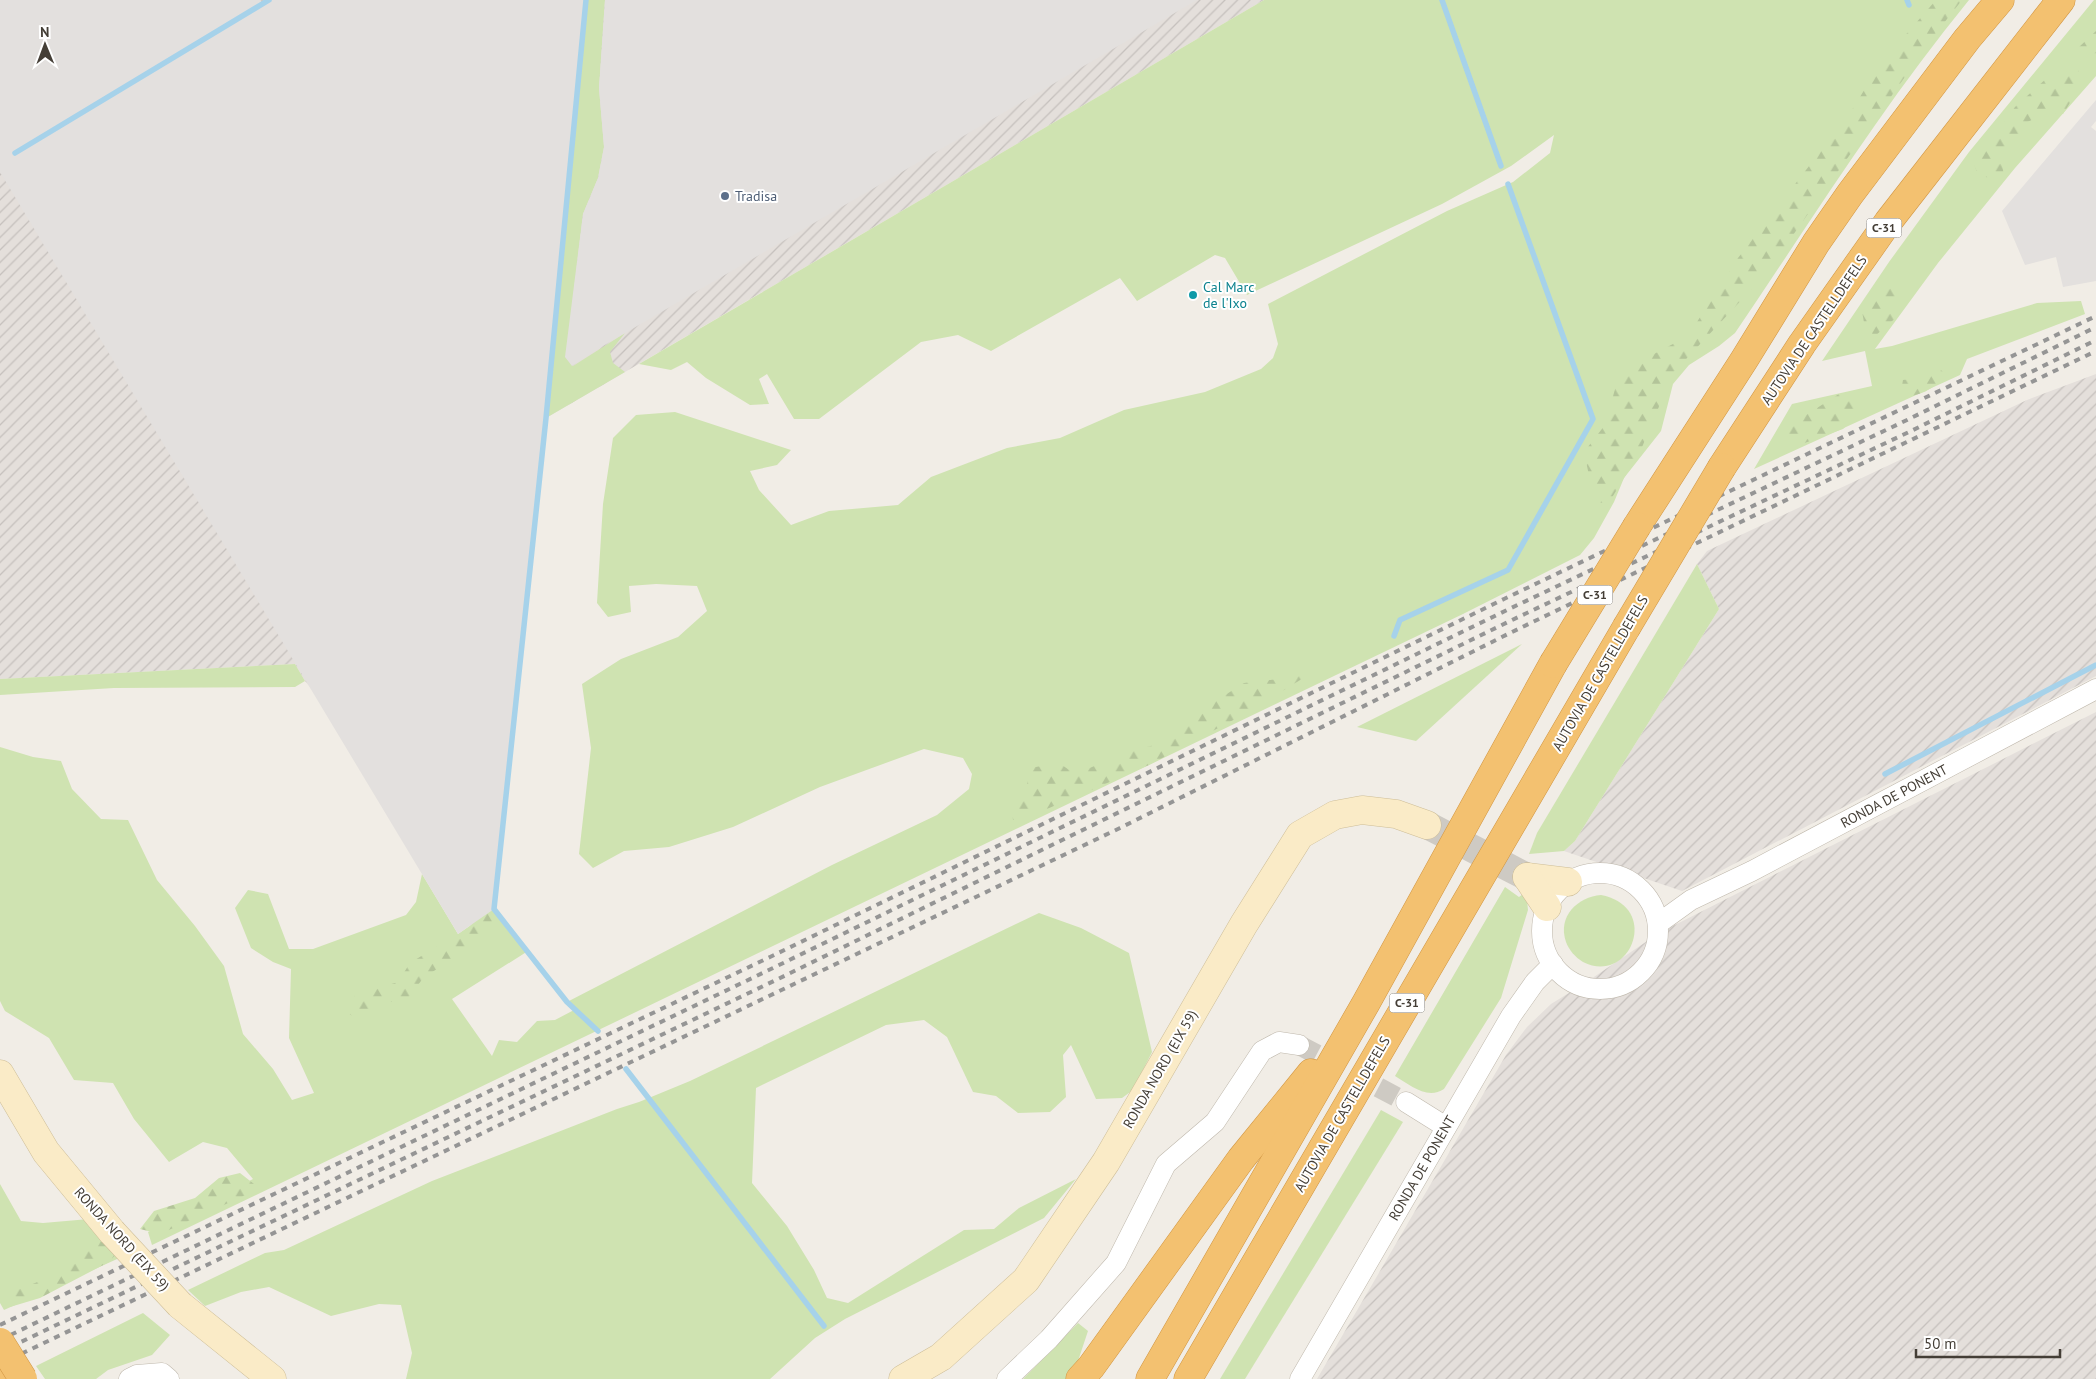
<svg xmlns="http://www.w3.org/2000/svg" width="2096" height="1379" viewBox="0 0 2096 1379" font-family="'PT Sans',sans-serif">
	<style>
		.industrial { fill: url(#industrial-furrows) }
		.grass { fill: #cfe3b1 }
		.forest { fill: url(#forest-firs) }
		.parking { fill: #e3e0de }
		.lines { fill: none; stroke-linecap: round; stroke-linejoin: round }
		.stream { stroke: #a6d2ea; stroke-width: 5.5 }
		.street-tunnel { stroke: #cecac3; stroke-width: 20; stroke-dasharray: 20 10; stroke-linecap: butt }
		.secondary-tunnel { stroke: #cecac3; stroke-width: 28; stroke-dasharray: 28 14; stroke-linecap: butt }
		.street-casing { stroke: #bfb8ac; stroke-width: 21 }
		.secondary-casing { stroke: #cebe98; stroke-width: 29 }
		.highway-casing { stroke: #d19541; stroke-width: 29 }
		.street { stroke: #fff; stroke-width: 20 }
		.secondary { stroke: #faebc7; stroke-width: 28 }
		.highway { stroke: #f3c170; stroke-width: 28 }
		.rail { stroke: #959595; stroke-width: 4; stroke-dasharray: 6 6; stroke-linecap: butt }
		.secondary-bridge-casing { stroke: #cebe98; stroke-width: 29; stroke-linecap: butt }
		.highway-bridge-casing { stroke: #d19541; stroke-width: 29; stroke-linecap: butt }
		.secondary-bridge { stroke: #faebc7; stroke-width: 28 }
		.highway-bridge { stroke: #f3c170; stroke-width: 28 }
		.service-dot { fill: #5c6f8a; stroke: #fff; stroke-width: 2 }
		.culture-dot { fill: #0f9aa8; stroke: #fff; stroke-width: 2 }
		.labels { text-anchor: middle; stroke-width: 4; stroke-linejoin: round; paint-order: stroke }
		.shield { fill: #fff; stroke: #7c7872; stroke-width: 1 }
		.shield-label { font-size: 12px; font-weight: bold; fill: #443e36 }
		.service-label { font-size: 14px; fill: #4e5e75; stroke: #fff; text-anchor: start }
		.culture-label { font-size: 14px; fill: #0d838f; stroke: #fff; text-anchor: start }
		.street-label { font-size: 14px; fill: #443e36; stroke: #fff }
	</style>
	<defs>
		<pattern id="industrial-furrows" width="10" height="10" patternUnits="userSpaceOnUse" patternTransform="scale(1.25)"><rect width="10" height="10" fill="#e4dfdb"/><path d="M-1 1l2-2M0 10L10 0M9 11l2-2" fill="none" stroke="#c5c0bd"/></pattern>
		<pattern id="forest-firs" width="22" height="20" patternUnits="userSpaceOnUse" patternTransform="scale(1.25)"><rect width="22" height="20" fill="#cfe3b1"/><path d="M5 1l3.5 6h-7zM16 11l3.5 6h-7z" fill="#b3c499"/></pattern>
	</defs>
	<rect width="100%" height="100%" fill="#f1ede6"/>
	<g class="industrial">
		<polygon points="0,0 1264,0 546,418 494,909 305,681 295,664 0,679"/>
		<polygon points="2096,374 2096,676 1682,891 1564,851 1575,841 1719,609 1697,564 1707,551 2027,400"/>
		<polygon points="2096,712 2096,1379 1317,1379 1506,1055 1527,1027 1551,1004 1585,983 1659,933"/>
	</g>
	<g class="grass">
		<polygon points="586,0 605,0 599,88 604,147 598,178 583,214 566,357 573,366 625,333 610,352 613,363 625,372 546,418"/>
		<path d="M1264,0H1969C1883,105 1811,221 1735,333L1719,346L1689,365L1673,384L1661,431L1624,478L1614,502L1594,538L1580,555L1463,614L1149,765L152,1245L148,1232L253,1179L227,1148L203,1142L169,1162L134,1119L113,1083L74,1080L49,1038L5,1011L0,1001V747L33,757L61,761L72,789L101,819L128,820L157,880L195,926L224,966L243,1034L273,1069L292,1100L314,1093L289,1038L291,969L273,962L251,948L235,908L248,890L268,894L289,949H313L406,915L416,902L422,874L458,934L494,909L528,951L452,999L492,1056L499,1040L517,1042L537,1021L555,1020L574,1010L567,1002L832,865L937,815L969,789L972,774L963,758L924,749L820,787L733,827L669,847L624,851L593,868L579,854L591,748L582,684L621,659L678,637L707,611L697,586L656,584L629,586L631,612L608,617L597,603L603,504L613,438L636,415L675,412L791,450L777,465L750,471L759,490L791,525L829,511L898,505L931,477L1007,448L1060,438L1124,410L1205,392L1261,369L1273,358L1278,344L1268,304L1447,211L1513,182L1550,153L1554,135L1511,166L1442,204L1247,295L1225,258L1215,255L1137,301L1120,278L991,351L958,335L921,342L819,419H794L767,374L759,379L769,404L750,405L706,378L687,362L671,370L639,364Z"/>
		<polygon points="2094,0 2096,0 2096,76 2015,168 1938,263 1875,349 1892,346 2037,303 2081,301 2085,314 1967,359 1960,375 1754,469 1792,404 1872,386 1865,351 1822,361 1889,262 1969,152"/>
		<polygon points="1697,564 1719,609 1575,841 1564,851 1529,854 1537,833"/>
		<polygon points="1522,644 1416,741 1357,727"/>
		<polygon points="295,664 305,681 295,687 114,688 0,695 0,679"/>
		<path d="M1505,887L1519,897L1523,894L1527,900L1528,910L1501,998L1444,1089C1427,1100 1410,1085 1395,1076Z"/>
		<path d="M1601,895C1662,907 1630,986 1583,962C1575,957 1569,950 1566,942C1557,916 1578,897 1601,895Z"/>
		<polygon points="1039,913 1081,928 1129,953 1152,1052 1133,1090 1122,1098 1096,1099 1071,1045 1063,1055 1066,1097 1050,1112 1018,1113 996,1096 973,1092 947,1037 924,1020 886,1025 756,1088 752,1183 787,1226 814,1270 827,1298 848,1303 964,1230 994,1229 1019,1208 1076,1179 1044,1218 845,1319 815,1338 770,1379 406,1379 412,1353 401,1305 379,1304 331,1316 269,1287 241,1292 205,1306 188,1290 265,1253 284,1250 432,1181 617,1109 639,1102 690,1081"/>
		<polygon points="1381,1110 1403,1122 1245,1379 1220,1379"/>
		<polygon points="0,1184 21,1221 43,1223 89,1219 126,1255 4,1310 0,1303"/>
		<polygon points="143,1313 170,1335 152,1355 108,1370 96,1379 45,1379 36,1366"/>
		<polygon points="1078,1323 1088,1331 1078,1361 1068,1379 1023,1379"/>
	</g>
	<g class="forest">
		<polygon points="1936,0 1962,0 1936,33 1764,276 1673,373 1640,452 1608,504 1598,502 1590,480 1584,452 1605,425 1617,382 1637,363 1688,336 1738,258 1850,113 1881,63"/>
		<polygon points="2096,31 2096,53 2086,57 2078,48"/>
		<polygon points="2076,67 2084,80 2063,114 2045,114 2025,123 2002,165 2005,180 1979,176 1974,165 2015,107 2048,77"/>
		<polygon points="1891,286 1897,298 1899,315 1875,336 1865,328 1862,311 1874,294"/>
		<path d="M1940,369L1947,376C1933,389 1919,397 1900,397L1903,380L1918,378Z"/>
		<polygon points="1839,394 1858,397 1863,410 1843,429 1799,445 1787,446 1786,430 1795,417 1806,415"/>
		<polygon points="1299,667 1305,677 1252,710 1149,765 1026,818 1013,820 1011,803 1025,794 1030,768 1059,763 1075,774 1131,751 1162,743 1200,711 1244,683 1288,678"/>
		<polygon points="494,909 497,924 468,950 424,977 405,1002 385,1002 358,1020 348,1013 355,995 398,982 410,963 436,947 463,936 479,914"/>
		<polygon points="240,1173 254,1184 248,1194 160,1234 140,1229 154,1211 195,1198 219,1178"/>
		<path d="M102,1237L125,1244L109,1262L40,1298L10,1307L11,1291C53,1280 70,1263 102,1237Z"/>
	</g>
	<g class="parking">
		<polygon points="0,0 260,0 263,4 269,0 586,0 546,418 494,909 458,934 0,172"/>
		<polygon points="605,0 1197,0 596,350 572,366 565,357 583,214 598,178 604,147 599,88"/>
		<polygon points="2096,100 2096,121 2091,127 2096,131 2096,281 2063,287 2056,257 2025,265 2002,211"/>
	</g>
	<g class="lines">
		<g class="stream">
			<polyline points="586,0 546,418 494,909 567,1002 598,1031"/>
			<polyline points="1442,0 1501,166"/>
			<polyline points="1907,0 1909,5"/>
			<polyline points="15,153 269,0"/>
			<polyline points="1394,636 1400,620 1508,570 1593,419 1508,184"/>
			<polyline points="1885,774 2096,665"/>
			<polyline points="626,1069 824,1326"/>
		</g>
		<polyline class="street-tunnel" points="1299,1045 1406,1102"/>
		<polyline class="secondary-tunnel" points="1427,825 1527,877"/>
		<defs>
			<g id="street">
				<circle cx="1600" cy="931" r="58"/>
				<polyline points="1659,923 1691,900 1752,871 2096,689"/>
				<polyline points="1406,1102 1446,1127"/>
				<polyline points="129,1379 137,1375 162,1373 169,1379"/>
				<polyline points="1007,1379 1049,1339 1116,1263 1166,1164 1215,1122 1262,1051 1279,1042 1299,1045"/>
				<polyline points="1300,1379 1511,1016 1535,982 1553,964"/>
			</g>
			<g id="secondary">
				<polyline points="1527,877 1568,882"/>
				<polyline points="1527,877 1547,907"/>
				<polyline points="0,1074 46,1152 112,1232"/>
				<polyline points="180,1305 272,1379"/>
				<polyline points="903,1379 941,1357 1026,1280 1106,1162 1244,924 1300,835 1335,815 1362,810 1396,814 1427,825"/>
			</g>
			<g id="highway">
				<polyline points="1722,467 1802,344 1888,222 2061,0"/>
				<polyline points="1637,526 1744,360 1816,243 1850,194 1967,39 2000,0"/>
				<polyline points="0,1367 6,1379"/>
				<polyline points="1080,1379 1091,1367 1241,1159 1311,1073"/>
				<polyline points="1150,1379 1366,1003 1553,664"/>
				<polyline points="1188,1379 1626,628"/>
			</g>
		</defs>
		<use href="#street" class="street-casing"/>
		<use href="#secondary" class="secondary-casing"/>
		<use href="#highway" class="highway-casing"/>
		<use href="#street" class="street"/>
		<use href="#secondary" class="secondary"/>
		<use href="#highway" class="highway"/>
		<g class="rail">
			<polyline points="0,1325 770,957 1504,599 2096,316"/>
			<polyline points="0,1340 773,968 1507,610 1907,420 2096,327"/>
			<polyline points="0,1352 778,979 1510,621 1911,431 2096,340"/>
			<polyline points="0,1364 1120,828 1512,632 2096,351"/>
		</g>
		<defs>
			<polyline id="secondary-bridge" points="112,1232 180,1305"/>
			<g id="highway-bridge">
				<polyline points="1626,628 1722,467"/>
				<polyline points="1553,664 1637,526"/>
				<polyline points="0,1342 23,1379"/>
			</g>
		</defs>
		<use href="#secondary-bridge" class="secondary-bridge-casing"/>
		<use href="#highway-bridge" class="highway-bridge-casing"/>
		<use href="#secondary-bridge" class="secondary-bridge"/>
		<use href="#highway-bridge" class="highway-bridge"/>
	</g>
	<circle class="service-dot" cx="725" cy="196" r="5"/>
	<circle class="culture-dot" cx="1193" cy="295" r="5"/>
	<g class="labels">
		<g class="shield">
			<rect x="1866.5" y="218.5" width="35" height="19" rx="4"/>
			<rect x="1577.5" y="585.5" width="35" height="19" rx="4"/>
			<rect x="1389.5" y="993.5" width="35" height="19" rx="4"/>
		</g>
		<g class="shield-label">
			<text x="1884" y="232">C-31</text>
			<text x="1595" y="599">C-31</text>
			<text x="1407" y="1007">C-31</text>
		</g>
		<g class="service-label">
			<text x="735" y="201">Tradisa</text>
		</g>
		<g class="culture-label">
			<text x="1203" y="292">Cal Marc<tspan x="1203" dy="16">de l'Ixo</tspan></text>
		</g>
		<g class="street-label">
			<text transform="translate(1814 330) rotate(-56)" y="5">AUTOVIA DE CASTELLDEFELS</text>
			<text transform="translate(1600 673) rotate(-60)" y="5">AUTOVIA DE CASTELLDEFELS</text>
			<text transform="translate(1894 796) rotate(-28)" y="5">RONDA DE PONENT</text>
			<text transform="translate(1160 1069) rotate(-60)" y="5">RONDA NORD (EIX 59)</text>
			<text transform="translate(1342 1114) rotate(-60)" y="5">AUTOVIA DE CASTELLDEFELS</text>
			<text transform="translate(1422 1168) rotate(-60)" y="5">RONDA DE PONENT</text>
			<text transform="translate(122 1239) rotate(48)" y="5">RONDA NORD (EIX 59)</text>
		</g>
	</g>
	<g transform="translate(45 45) rotate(359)" stroke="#ffffff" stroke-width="4" paint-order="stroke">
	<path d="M0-4L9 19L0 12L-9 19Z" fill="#443e36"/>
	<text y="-8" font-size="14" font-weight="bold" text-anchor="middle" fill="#443e36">N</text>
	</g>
	<path d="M1916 1349v8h144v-8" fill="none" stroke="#443e36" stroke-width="2.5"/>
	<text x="1924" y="1349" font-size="15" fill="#443e36" stroke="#ffffff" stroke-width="4" paint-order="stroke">50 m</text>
</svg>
